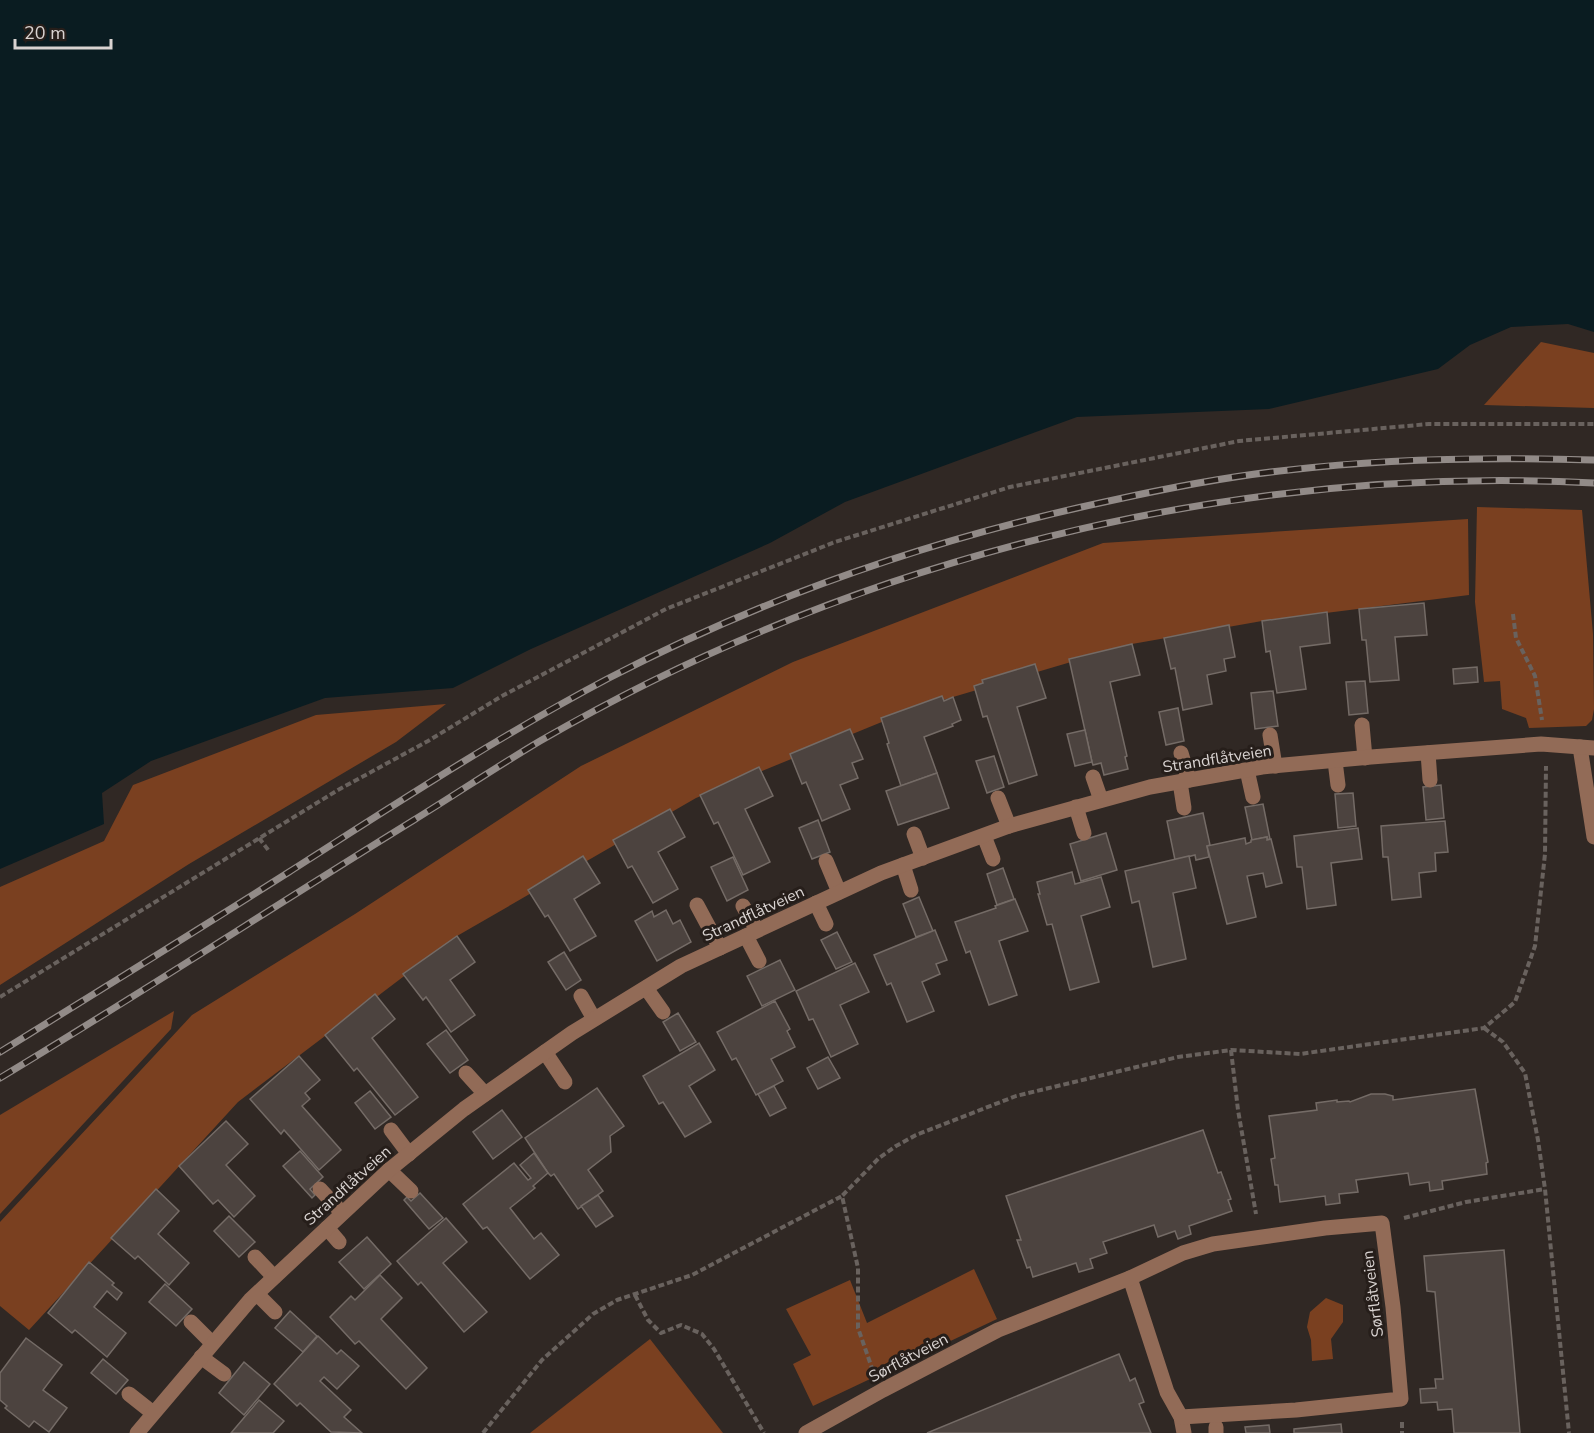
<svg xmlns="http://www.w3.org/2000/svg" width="1594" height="1433" viewBox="0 0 1594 1433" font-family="'Nunito Sans',sans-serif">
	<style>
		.green { fill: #7a4020 }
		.water { fill: #0a1c21 }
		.building { fill: #4c433f; stroke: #746b66; stroke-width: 1.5 }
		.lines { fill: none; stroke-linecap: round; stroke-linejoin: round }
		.path { stroke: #69625e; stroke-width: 4; stroke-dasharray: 6 3; stroke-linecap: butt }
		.minor { stroke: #926b57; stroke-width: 15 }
		.rail-casing { stroke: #928b88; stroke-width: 7 }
		.rail { stroke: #261e1a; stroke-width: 4.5; stroke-dasharray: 14; stroke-linecap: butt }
		.labels { text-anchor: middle; stroke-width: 6; stroke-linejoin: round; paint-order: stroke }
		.street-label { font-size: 16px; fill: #d9d3d1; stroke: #261e1a }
	</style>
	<rect width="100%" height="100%" fill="#302824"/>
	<g class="green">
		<polygon points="1541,342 1594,353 1594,408 1484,405"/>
		<polygon points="1477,507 1582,510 1593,634 1594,709 1592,720 1586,726 1529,728 1526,718 1502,709 1500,681 1484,682 1475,602"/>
		<polygon points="1468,519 1469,595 1262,621 1132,644 916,708 696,798 457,936 238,1102 29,1330 0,1306 0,1222 192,1015 355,914 581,766 793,662 1103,543"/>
		<polygon points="446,704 396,742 189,864 0,985 0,887 104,841 133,785 316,715"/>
		<polygon points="174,1011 171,1029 0,1214 0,1115"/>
		<polygon points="974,1269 997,1319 813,1406 793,1364 811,1355 786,1309 850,1280 867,1323"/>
		<polygon points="1326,1298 1343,1305 1343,1322 1331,1339 1333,1359 1312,1361 1311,1340 1307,1327 1310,1312"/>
		<polygon points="650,1339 723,1433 530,1433"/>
	</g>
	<polygon class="water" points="0,0 1594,0 1594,332 1568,324 1511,327 1470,345 1438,369 1269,409 1077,417 845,502 770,543 531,649 453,688 325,698 151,761 102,793 104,824 0,869"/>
	<g class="building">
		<polygon points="1424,603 1427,635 1395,637 1399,680 1370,682 1366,640 1362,640 1359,609"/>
		<polygon points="1327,612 1330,643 1300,647 1306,689 1277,693 1270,651 1266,652 1262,621"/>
		<polygon points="1229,625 1235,657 1224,659 1226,671 1207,675 1212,704 1183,710 1175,668 1171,669 1164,638"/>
		<polygon points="1132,644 1140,675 1110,682 1127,756 1125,757 1128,769 1104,775 1101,763 1093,765 1092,762 1069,659"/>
		<polygon points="1035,664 1046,698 1017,707 1037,775 1009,784 987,716 983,717 974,686 983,683 982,680"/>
		<polygon points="1477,667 1478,682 1454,684 1453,669"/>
		<polygon points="1365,681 1368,713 1349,715 1346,682"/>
		<polygon points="1273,691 1278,726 1255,729 1251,693"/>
		<polygon points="942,696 944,701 953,697 961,720 952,724 953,726 924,737 937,773 901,786 887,744 889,743 881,718"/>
		<polygon points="1178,708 1184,741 1166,745 1159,712"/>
		<polygon points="850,729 863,759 852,763 858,778 840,785 850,809 822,821 806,782 802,784 790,754"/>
		<polygon points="1085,730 1092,762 1075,766 1067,734"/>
		<polygon points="994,756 1004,787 987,793 976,761"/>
		<polygon points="759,767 773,796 745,809 770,862 743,875 718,822 714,824 700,795"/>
		<polygon points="937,773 949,808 898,825 886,791"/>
		<polygon points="1441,785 1444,818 1426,820 1423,787"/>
		<polygon points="1353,793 1356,826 1338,828 1335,794"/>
		<polygon points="1263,804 1270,839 1267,840 1267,837 1252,840 1245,807"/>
		<polygon points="670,809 685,837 658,852 678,889 653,903 632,866 628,868 613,840"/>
		<polygon points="1203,813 1210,845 1207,846 1209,857 1196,860 1195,855 1175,860 1167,821"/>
		<polygon points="818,820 830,852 812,859 799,828"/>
		<polygon points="1445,821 1448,852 1435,853 1436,871 1419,873 1421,897 1392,900 1388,857 1383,857 1381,826"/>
		<polygon points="1358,828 1362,859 1331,863 1336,905 1307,909 1302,867 1297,867 1294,836"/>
		<polygon points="1106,833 1117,870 1081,881 1070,844"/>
		<polygon points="1267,837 1267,840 1271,839 1282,883 1266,887 1263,873 1247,876 1256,917 1227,924 1207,846 1245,838 1246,844 1251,842 1251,840"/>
		<polygon points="583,856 600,883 574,899 596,936 570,951 548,915 545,917 528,890"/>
		<polygon points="1189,856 1196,888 1173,893 1186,959 1153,967 1139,901 1132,903 1125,871"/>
		<polygon points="733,857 748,890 727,901 711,867"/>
		<polygon points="1003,868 1014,899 997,905 987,874"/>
		<polygon points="1072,872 1075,884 1101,877 1110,907 1081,916 1099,982 1070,990 1052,924 1047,925 1038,894 1040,894 1037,882"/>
		<polygon points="919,897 933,931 916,937 903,904"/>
		<polygon points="1015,899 1028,931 999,941 1017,995 989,1005 970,951 966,953 955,922 996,908 995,906"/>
		<polygon points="666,910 673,924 680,920 691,942 657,961 635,921 652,911 654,917"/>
		<polygon points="935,930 947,960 936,964 940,974 922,982 934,1011 907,1022 891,983 887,985 874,955"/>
		<polygon points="837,932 852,962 836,969 821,940"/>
		<polygon points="457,936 475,962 450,980 475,1015 451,1032 426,997 423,1000 403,974"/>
		<polygon points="564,952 581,980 566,990 548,962"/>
		<polygon points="780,960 795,990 762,1006 747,976"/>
		<polygon points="855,963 869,992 840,1005 858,1044 831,1057 813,1019 809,1020 796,991"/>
		<polygon points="375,994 395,1019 372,1038 418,1097 395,1115 357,1068 354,1071 325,1035"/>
		<polygon points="775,1001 790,1029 787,1031 795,1047 771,1059 783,1081 756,1095 736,1058 732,1060 717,1032"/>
		<polygon points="678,1013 696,1042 680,1051 663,1022"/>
		<polygon points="446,1030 468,1060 450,1073 427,1044"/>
		<polygon points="699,1043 715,1070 689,1086 711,1122 685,1137 663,1102 659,1104 643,1076"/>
		<polygon points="299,1056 320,1080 305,1093 310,1099 302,1106 341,1150 319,1170 284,1130 281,1134 250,1099"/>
		<polygon points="828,1057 840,1078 818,1089 807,1068"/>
		<polygon points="774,1086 786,1108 770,1116 758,1094"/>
		<polygon points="597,1088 624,1126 610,1136 611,1152 588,1170 603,1191 578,1209 554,1174 551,1176 548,1173 525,1138"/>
		<polygon points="1475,1089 1488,1162 1486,1163 1487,1174 1442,1181 1443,1189 1430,1191 1429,1182 1410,1185 1408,1173 1356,1180 1358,1192 1339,1194 1340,1203 1326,1205 1325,1196 1280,1202 1278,1185 1275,1185 1271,1159 1275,1158 1269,1116 1317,1110 1316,1103 1337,1100 1337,1102 1349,1101 1350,1102 1371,1094 1385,1094 1393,1096 1393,1100"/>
		<polygon points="370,1091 391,1117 375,1129 355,1103"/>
		<polygon points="502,1110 522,1137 493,1159 473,1132"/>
		<polygon points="226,1121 248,1144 226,1165 255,1196 234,1217 218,1200 213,1204 179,1166"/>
		<polygon points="1203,1130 1218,1173 1221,1172 1231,1199 1228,1200 1232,1211 1189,1226 1191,1234 1178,1239 1175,1231 1158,1237 1154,1225 1103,1242 1107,1253 1090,1259 1093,1268 1079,1272 1076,1263 1033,1277 1030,1267 1027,1268 1017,1240 1021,1240 1006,1196"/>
		<polygon points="300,1151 323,1177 310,1189 315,1195 312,1198 283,1166"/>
		<polygon points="534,1153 548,1173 533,1186 535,1188 510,1208 534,1239 541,1233 559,1255 530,1279 487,1227 483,1229 463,1204 514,1163 528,1180 531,1178 520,1165"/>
		<polygon points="156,1189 179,1211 158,1234 189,1263 169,1285 138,1256 135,1259 111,1238"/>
		<polygon points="420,1193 443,1218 429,1229 404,1200 407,1197 411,1201"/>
		<polygon points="598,1195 613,1216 596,1227 581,1206"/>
		<polygon points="229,1216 255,1242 239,1257 214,1231"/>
		<polygon points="446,1218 467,1242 443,1263 487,1312 464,1332 421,1282 418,1285 397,1261"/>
		<polygon points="367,1237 391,1264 364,1289 339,1262"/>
		<polygon points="1504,1250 1520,1433 1454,1433 1452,1409 1438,1410 1437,1402 1421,1403 1420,1389 1436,1388 1435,1379 1443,1379 1435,1292 1427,1291 1424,1256"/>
		<polygon points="89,1262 114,1283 112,1285 122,1293 117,1300 107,1291 94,1307 126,1333 107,1357 75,1330 72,1333 48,1313"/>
		<polygon points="380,1275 402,1298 381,1319 427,1368 406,1389 359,1341 355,1344 330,1317 351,1296 355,1300"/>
		<polygon points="165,1284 192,1309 176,1326 149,1302"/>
		<polygon points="290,1311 317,1336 303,1352 275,1328"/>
		<polygon points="318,1336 337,1354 341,1350 359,1366 337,1389 324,1377 320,1381 351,1410 344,1417 362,1433 331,1432 300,1403 297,1406 274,1384"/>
		<polygon points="26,1338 62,1365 43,1390 67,1408 49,1432 34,1421 29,1427 5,1408 7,1406 0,1400 0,1373"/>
		<polygon points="1119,1354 1130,1381 1135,1378 1144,1402 1139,1404 1151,1433 927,1433"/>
		<polygon points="103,1359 128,1380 116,1394 91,1373"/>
		<polygon points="244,1362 270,1384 244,1415 219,1393"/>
		<polygon points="259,1400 284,1421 273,1433 231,1433"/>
		<polygon points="1341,1424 1342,1433 1294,1433 1294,1429"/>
		<polygon points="1269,1425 1270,1433 1246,1433 1245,1427"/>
	</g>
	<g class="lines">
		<g class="path">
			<polyline points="1513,614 1516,638 1535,676 1542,720"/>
			<polyline points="259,838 269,851"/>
			<polyline points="0,997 338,790 428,741 502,696 666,609 835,542 1010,487 1239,441 1429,424 1594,424"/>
			<polyline points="1484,1028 1503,1042 1525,1073 1538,1140 1545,1189 1569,1433"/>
			<polyline points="1231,1050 1238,1110 1256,1214"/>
			<polyline points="1404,1218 1466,1202 1545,1189"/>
			<polyline points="635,1295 648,1320 661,1333 681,1325 702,1334 714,1349 764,1433"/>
			<polyline points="873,1371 858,1328 858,1268 842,1196 879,1158 896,1146 916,1135 1016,1096 1178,1057 1231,1050 1300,1054 1484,1028 1515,1002 1535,946 1545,854 1546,766"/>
			<polyline points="1402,1422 1402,1433"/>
			<polyline points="483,1433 542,1360 593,1314 617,1300 692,1275 842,1196"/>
		</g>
		<g class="minor">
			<polyline points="1362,725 1365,758"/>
			<polyline points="1270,735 1275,766"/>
			<polyline points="1580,747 1594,837"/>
			<polyline points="1181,753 1189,780"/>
			<polyline points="1428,753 1430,780"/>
			<polyline points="1335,761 1338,785"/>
			<polyline points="1247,770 1253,797"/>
			<polyline points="1093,777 1101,800"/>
			<polyline points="1180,782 1184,808"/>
			<polyline points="998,798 1009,826"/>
			<polyline points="1076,807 1084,833"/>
			<polyline points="914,834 923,858"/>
			<polyline points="984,836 993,859"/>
			<polyline points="826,861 839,892"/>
			<polyline points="903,865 911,890"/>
			<polyline points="816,903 826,924"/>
			<polyline points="697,905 720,948"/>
			<polyline points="743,906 757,930"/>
			<polyline points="746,936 759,961"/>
			<polyline points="646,988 663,1012"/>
			<polyline points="581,996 594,1019"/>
			<polyline points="545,1052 565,1082"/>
			<polyline points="466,1073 485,1094"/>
			<polyline points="391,1130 409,1154"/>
			<polyline points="389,1170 411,1191"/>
			<polyline points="320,1189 342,1213"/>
			<polyline points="327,1228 339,1242"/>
			<polyline points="255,1257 274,1277"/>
			<polyline points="1130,1278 1167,1392 1181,1417 1184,1433"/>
			<polyline points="257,1294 275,1312"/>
			<polyline points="191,1322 212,1343"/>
			<polyline points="201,1357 224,1374"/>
			<polyline points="129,1394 153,1413"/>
			<polyline points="1216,1427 1216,1433"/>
			<polyline points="137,1433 250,1300 389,1170 464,1109 572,1033 681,966 881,873 1009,826 1150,787 1262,767 1371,757 1541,744 1594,748"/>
			<polyline points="806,1433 883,1390 998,1330 1130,1278 1183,1253 1213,1244 1325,1228 1382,1223 1393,1307 1401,1399 1296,1410 1181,1417"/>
		</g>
		<defs>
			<g id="rail">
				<path d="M0,1052C97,992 193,933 289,872C394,805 499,736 609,678C767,596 935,538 1109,501C1168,488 1229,476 1289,470C1390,458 1492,457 1594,460"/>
				<path d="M0,1078C140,994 276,905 414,820C456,794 498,766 540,741C855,559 1230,464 1594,483"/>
			</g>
		</defs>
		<use href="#rail" class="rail-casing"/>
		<use href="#rail" class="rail"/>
	</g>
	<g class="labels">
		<g class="street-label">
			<text transform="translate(1217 758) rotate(-9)" y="6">Strandflåtveien</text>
			<text transform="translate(753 913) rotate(-25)" y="6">Strandflåtveien</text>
			<text transform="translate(347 1185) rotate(-42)" y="6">Strandflåtveien</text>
			<text transform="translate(1372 1294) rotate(-97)" y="6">Sørflåtveien</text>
			<text transform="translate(908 1357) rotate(-28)" y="6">Sørflåtveien</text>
		</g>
	</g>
	<path d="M15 39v9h96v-9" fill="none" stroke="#d9d3d1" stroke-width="3"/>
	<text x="24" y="39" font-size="18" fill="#d9d3d1" stroke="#261e1a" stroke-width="4.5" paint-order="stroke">20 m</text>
</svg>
